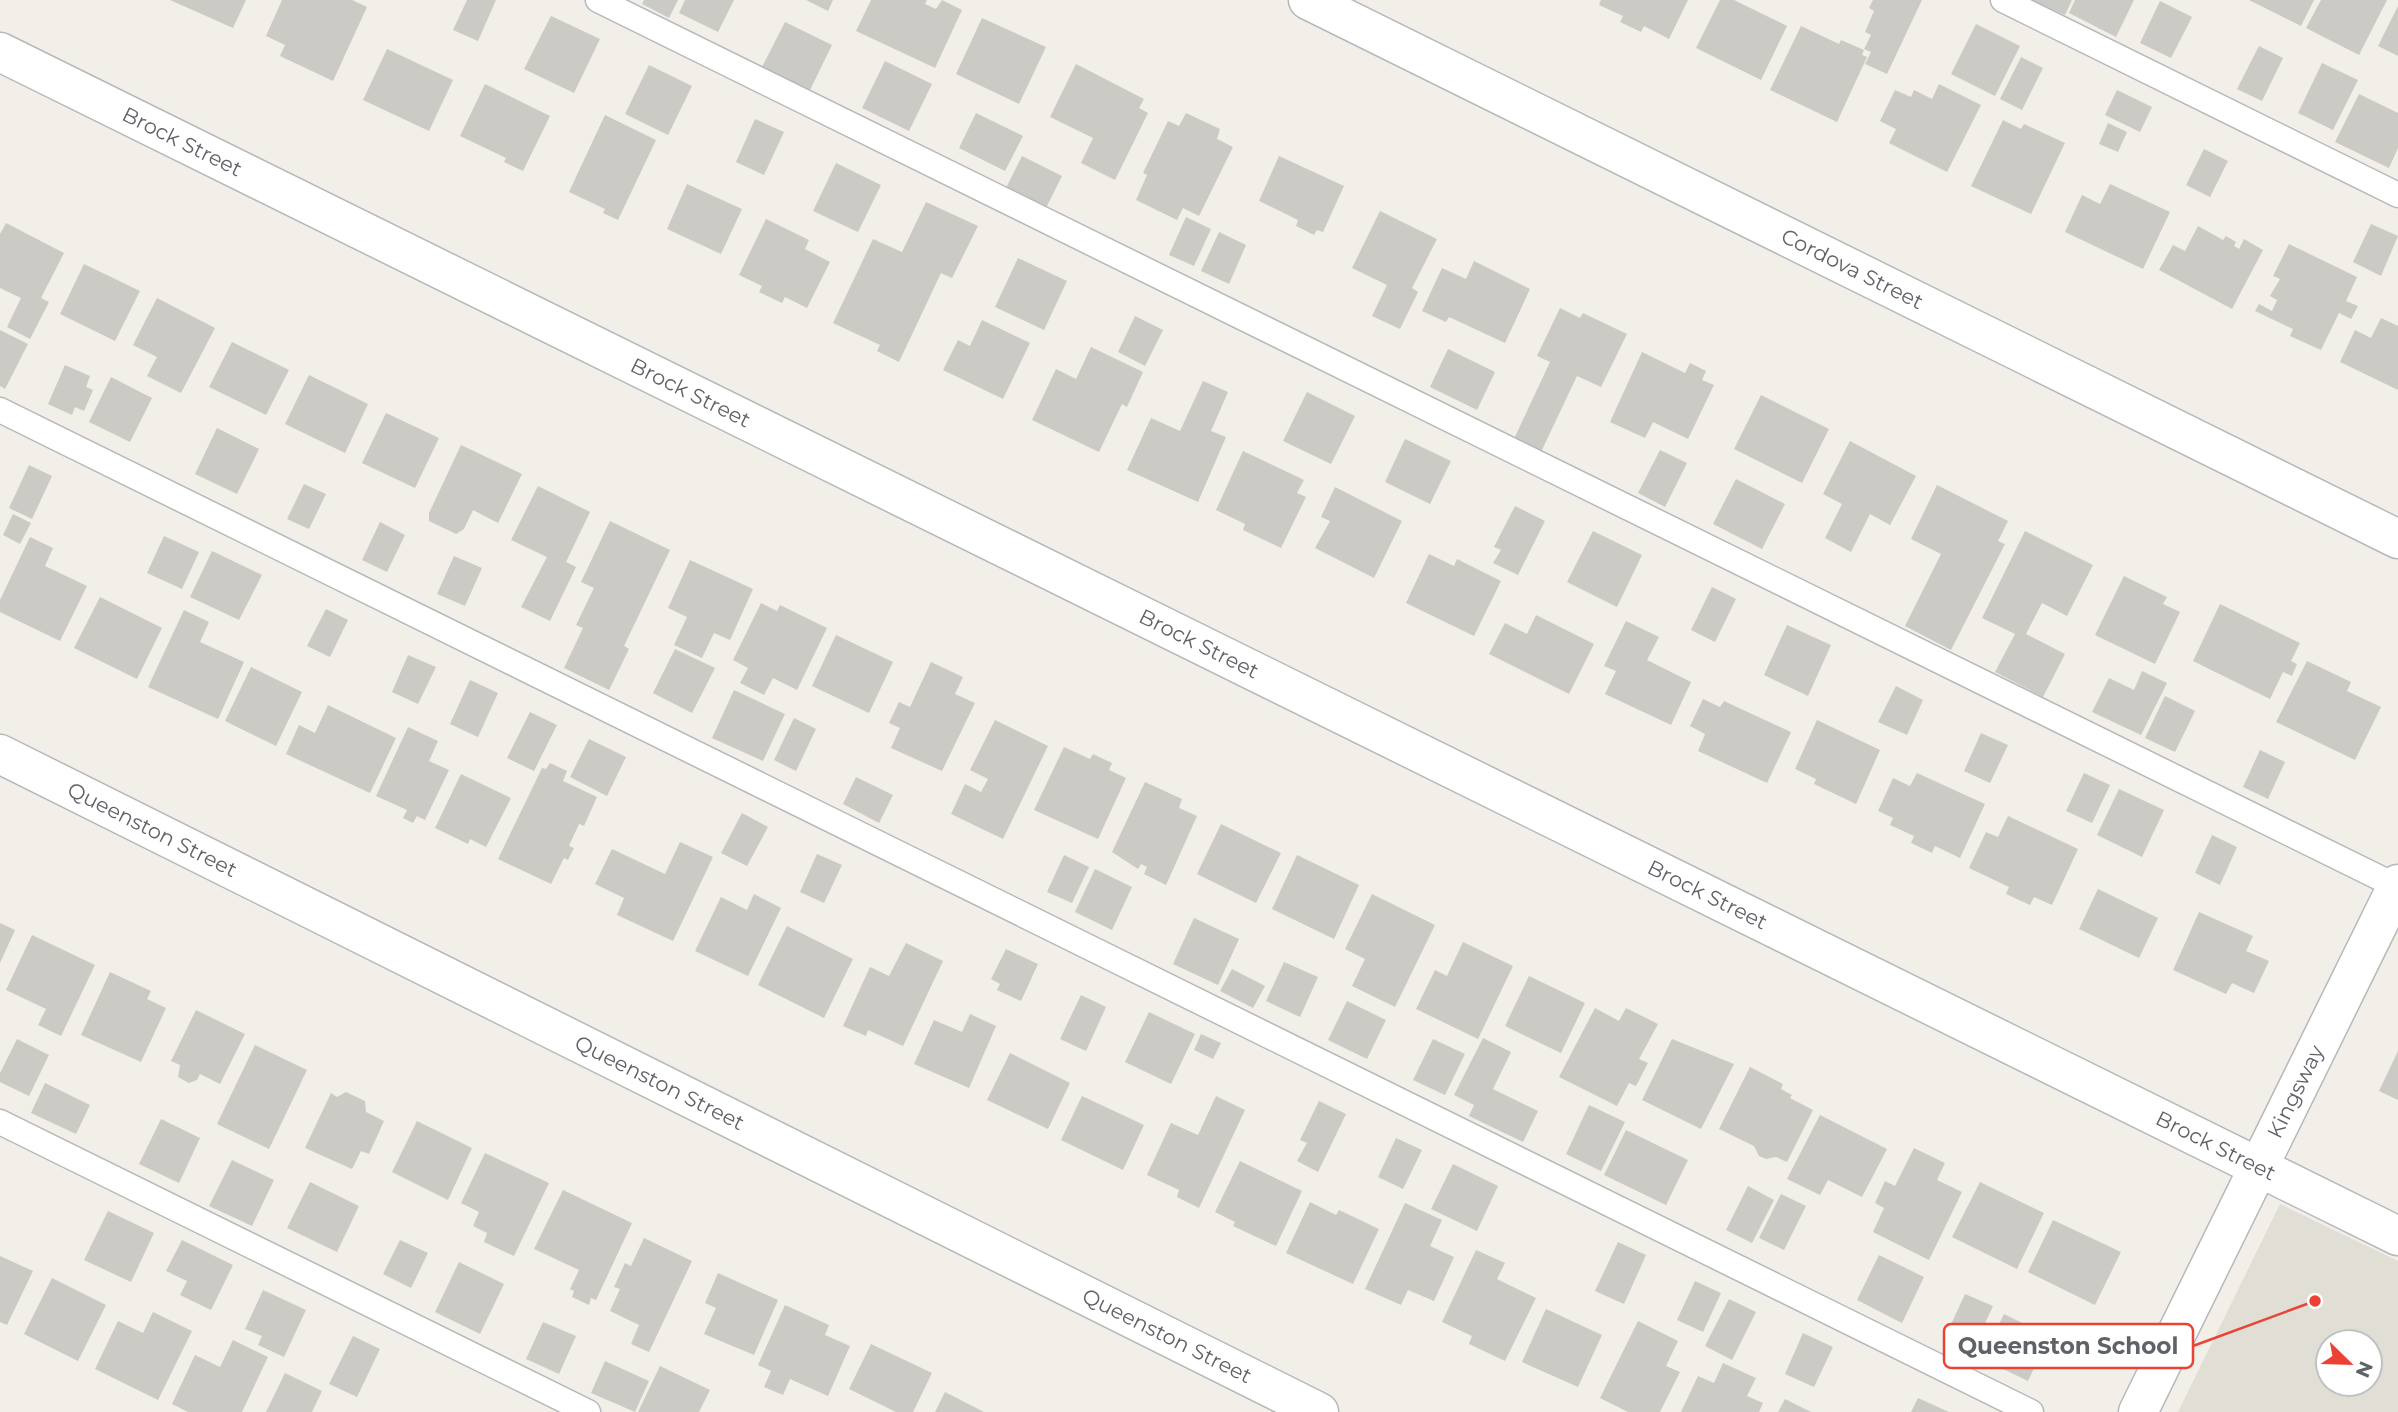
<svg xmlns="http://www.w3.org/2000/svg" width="2398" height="1412" viewBox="0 0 2398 1412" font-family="Montserrat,sans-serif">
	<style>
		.education { fill: #e1ded6; fill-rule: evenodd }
		.building { fill: #cccac5 }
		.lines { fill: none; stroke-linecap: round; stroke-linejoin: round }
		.service-casing { stroke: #b5b8bc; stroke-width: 27 }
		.minor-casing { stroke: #b5b8bc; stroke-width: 41 }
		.service { stroke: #fff; stroke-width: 24 }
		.minor { stroke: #fff; stroke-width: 38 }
		.labels { text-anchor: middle; stroke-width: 5; stroke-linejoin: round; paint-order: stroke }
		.street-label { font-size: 21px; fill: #5f6368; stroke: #fff }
		.leader { fill: none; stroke: #ea4335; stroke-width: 2.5 }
		.callout-dot { fill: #ea4335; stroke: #fff; stroke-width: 2.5 }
		.callout { fill: #fff; stroke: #ea4335; stroke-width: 2.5 }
		.callout-label { font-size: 23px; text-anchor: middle; font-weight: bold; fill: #5f6368 }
	</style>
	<rect width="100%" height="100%" fill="#f1efe8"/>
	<path class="education" d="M2280,1204L2398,1261V1412H2178ZM2328,1342H2370V1384H2328Z"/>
	<g class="building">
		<polygon points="170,0 246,0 233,28"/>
		<polygon points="282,0 352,0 367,7 333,81 280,56 285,45 266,36"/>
		<polygon points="467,0 496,0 478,41 453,30"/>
		<polygon points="644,0 678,0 669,18 642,4"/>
		<polygon points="685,0 734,0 718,32 679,13"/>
		<polygon points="806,0 833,0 828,11"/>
		<polygon points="871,0 927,0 925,4 936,9 942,0 962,10 935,68 856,31"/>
		<polygon points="1601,0 1688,0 1669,39 1644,26 1641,32 1620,22 1623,16 1599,5"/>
		<polygon points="1720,0 1734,0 1787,26 1761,80 1696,48"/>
		<polygon points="1873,0 1922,0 1887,74 1865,64 1871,52 1864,49 1871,35 1865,32 1874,11 1869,8"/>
		<polygon points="2031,0 2072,0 2065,15"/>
		<polygon points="2075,0 2134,0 2116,37 2069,13"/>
		<polygon points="2249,0 2314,0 2301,26"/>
		<polygon points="2321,0 2387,0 2359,55 2306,28"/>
		<polygon points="2160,1 2192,17 2171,58 2140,43"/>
		<polygon points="2398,6 2398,56 2378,46"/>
		<polygon points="551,16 600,39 574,93 524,69"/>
		<polygon points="982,18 1046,47 1019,104 956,74"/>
		<polygon points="785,22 832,45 810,90 762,67"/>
		<polygon points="1976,24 2020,46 1995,96 1951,74"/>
		<polygon points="1801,26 1839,44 1841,40 1864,50 1862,55 1867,57 1837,122 1770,90"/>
		<polygon points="2259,46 2283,58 2262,101 2237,89"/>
		<polygon points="387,49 453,80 429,131 363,100"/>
		<polygon points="2021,57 2043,68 2022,110 2000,99"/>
		<polygon points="885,61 932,84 909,131 862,108"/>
		<polygon points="2322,63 2358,80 2333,130 2298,113"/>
		<polygon points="1076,64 1144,99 1139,108 1148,113 1115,180 1081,163 1093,138 1050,117"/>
		<polygon points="649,65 692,86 668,135 625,114"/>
		<polygon points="485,84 550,116 523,171 504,162 506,158 460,136"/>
		<polygon points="1939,84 1981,105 1947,172 1889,143 1896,129 1880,121 1895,90 1911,97 1914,90 1932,99"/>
		<polygon points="2117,90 2152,107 2140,132 2105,115"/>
		<polygon points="2359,94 2398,113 2398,148 2389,168 2335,142"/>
		<polygon points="976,113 1023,136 1005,171 959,148"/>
		<polygon points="1186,113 1220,129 1217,139 1233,147 1199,216 1183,208 1177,220 1136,200 1147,175 1143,173 1168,121 1179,126"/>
		<polygon points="605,115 656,140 618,220 603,213 605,209 569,192"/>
		<polygon points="755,119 784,132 764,175 736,162"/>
		<polygon points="2003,120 2021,129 2024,124 2065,143 2031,214 1971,186"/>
		<polygon points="2108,123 2127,132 2118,152 2099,144"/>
		<polygon points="2204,149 2228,161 2210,197 2186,185"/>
		<polygon points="1022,156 1062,176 1045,210 1005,190"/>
		<polygon points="1279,156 1344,186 1323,232 1317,230 1314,235 1296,226 1298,220 1259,201"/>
		<polygon points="836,163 881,185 858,232 813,211"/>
		<polygon points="687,184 742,209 721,254 667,229"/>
		<polygon points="2110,184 2170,212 2143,269 2065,232 2082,195 2100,204"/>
		<polygon points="926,202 978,226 952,278 941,273 899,362 877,351 880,345 833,323 873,239 902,252"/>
		<polygon points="1380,211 1437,239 1412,288 1418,292 1400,329 1372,316 1387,285 1352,268"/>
		<polygon points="1186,217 1211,229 1194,266 1169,255"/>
		<polygon points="766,219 809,240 805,249 830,262 807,308 785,297 782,303 759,292 762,286 739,275"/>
		<polygon points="6,223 64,253 41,298 49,302 30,339 7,327 21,298 0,288 0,234"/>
		<polygon points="2371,224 2398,236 2381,276 2353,262"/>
		<polygon points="2198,226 2223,240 2226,236 2236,242 2234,246 2239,249 2244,239 2263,250 2232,309 2159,270 2173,245 2185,251"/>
		<polygon points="1219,232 1246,245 1229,284 1201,271"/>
		<polygon points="2289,244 2357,277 2346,301 2358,306 2351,319 2339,313 2321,350 2290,336 2293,329 2255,311 2259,304 2272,311 2277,300 2270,296 2280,279 2273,276"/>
		<polygon points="1018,258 1067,281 1044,330 995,307"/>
		<polygon points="1474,261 1530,289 1505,343 1449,317 1446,322 1422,311 1442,268 1466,279"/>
		<polygon points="84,264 140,291 115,341 60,314"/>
		<polygon points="157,298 215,328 181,393 147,376 157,357 133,345"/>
		<polygon points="1560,308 1580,318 1583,313 1627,334 1601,387 1577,376 1541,452 1514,439 1550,362 1537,356"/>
		<polygon points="1135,316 1163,330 1145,366 1118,352"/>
		<polygon points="2381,318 2398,326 2398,390 2340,362 2355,330 2371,338"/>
		<polygon points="982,320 1030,343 1003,399 943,370 958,340 970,346"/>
		<polygon points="0,330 28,344 5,389 0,386"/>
		<polygon points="232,342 289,370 266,415 209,387"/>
		<polygon points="1091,347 1143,372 1127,407 1122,404 1099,452 1032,420 1056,369 1076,379"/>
		<polygon points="1448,349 1495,372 1477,410 1430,387"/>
		<polygon points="1642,352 1685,373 1690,363 1706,371 1702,380 1714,385 1688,439 1653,422 1645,438 1610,422"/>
		<polygon points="65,365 90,376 86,387 93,390 84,411 75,407 72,415 48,404"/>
		<polygon points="309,375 368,404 345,453 285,424"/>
		<polygon points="111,377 152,398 130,442 89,422"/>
		<polygon points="1203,381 1228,392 1211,431 1226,437 1198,502 1127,470 1151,418 1180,431"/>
		<polygon points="1307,392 1355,416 1331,464 1283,441"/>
		<polygon points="1761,395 1829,429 1802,483 1734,449"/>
		<polygon points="386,413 439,438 415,488 362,463"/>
		<polygon points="217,428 259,449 237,494 195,474"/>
		<polygon points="1405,439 1451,461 1430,504 1385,482"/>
		<polygon points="1850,441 1916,476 1890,525 1870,514 1851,552 1825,538 1842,504 1823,494"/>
		<polygon points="461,445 522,474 498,523 473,510 464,529 456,534 429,521 429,513"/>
		<polygon points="1660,450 1687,463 1665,507 1638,493"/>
		<polygon points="1243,451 1304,480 1297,493 1306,497 1281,548 1243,530 1245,524 1216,510"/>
		<polygon points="29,465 52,476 32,519 9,508"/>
		<polygon points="1736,479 1785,504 1762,549 1713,524"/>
		<polygon points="304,484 326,494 309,529 287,519"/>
		<polygon points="1937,485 2008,521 1998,541 2005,544 1951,650 1905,626 1941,554 1911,539"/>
		<polygon points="538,486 590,512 566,562 576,567 550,621 521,607 547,557 511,540"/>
		<polygon points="1335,487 1402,521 1374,578 1315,548 1330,521 1321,517"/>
		<polygon points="1515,506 1545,521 1518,575 1493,563 1501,550 1494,547"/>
		<polygon points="13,514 31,523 20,544 3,535"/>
		<polygon points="610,521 670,550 624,646 629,649 609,690 564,668 583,628 576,625 594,588 581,582"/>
		<polygon points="380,522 405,535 387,572 362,560"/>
		<polygon points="1593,531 1642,555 1617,607 1567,582"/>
		<polygon points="2025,531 2093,565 2067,616 2042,603 2026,634 2065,654 2043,697 1995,672 2015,634 1982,618"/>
		<polygon points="164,536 199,552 182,589 147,573"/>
		<polygon points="30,537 53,548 45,566 87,586 60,641 0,612 0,600"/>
		<polygon points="212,551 262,575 239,620 190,597"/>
		<polygon points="1429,554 1454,566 1457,559 1501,581 1474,636 1406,603"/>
		<polygon points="454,556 482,568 465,606 437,594"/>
		<polygon points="690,560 753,589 730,640 714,633 702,658 674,645 687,617 668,608"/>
		<polygon points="2124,576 2167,597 2163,604 2180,612 2155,664 2095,635"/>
		<polygon points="1712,587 1736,599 1715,642 1691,630"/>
		<polygon points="100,597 162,628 137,679 74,648"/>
		<polygon points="761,603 777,611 780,605 827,628 797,690 773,678 764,695 740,683 748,668 733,660"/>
		<polygon points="2220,604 2300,643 2291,661 2297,664 2292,676 2283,672 2270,699 2193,661"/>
		<polygon points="326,609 348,620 330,657 307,646"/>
		<polygon points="184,610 209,622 200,642 244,662 218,719 148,687"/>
		<polygon points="1536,615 1594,644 1569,694 1489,654 1505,623 1527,634"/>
		<polygon points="1626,621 1659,637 1647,660 1691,682 1671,725 1605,694 1616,671 1604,666"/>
		<polygon points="1787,625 1831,645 1808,696 1764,675"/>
		<polygon points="836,635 893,662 869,713 812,686"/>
		<polygon points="675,649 715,668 692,713 653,693"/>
		<polygon points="408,655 436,667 418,704 392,692"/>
		<polygon points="2307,661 2351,682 2347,691 2381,707 2355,760 2276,722"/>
		<polygon points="931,662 963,677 955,694 975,703 942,771 891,748 900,728 889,723 899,702 910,707"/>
		<polygon points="251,667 302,692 276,746 225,721"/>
		<polygon points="2142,671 2167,683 2141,735 2092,712 2109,678 2134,690"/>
		<polygon points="470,680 498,693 478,737 450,724"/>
		<polygon points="1896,686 1923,700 1907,735 1878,722"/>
		<polygon points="734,690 785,714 763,761 712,738"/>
		<polygon points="2165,696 2195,711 2175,752 2145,738"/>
		<polygon points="1703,699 1720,707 1724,701 1791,732 1767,783 1698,751 1705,734 1690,726"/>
		<polygon points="328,705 396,738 370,793 286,754 299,725 315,733"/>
		<polygon points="530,712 557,725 534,771 507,758"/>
		<polygon points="794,718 816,729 796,771 774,760"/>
		<polygon points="995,720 1048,746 1003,839 951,814 965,784 981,792 988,779 970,770"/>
		<polygon points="1817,720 1880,750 1856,804 1814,784 1816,779 1795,769"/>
		<polygon points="408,727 438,741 429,761 449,770 425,820 417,816 413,823 403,818 407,810 376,796"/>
		<polygon points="1981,733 2008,745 1990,783 1964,771"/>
		<polygon points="589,739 626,757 607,796 570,777"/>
		<polygon points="1064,747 1090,759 1093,754 1112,763 1109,770 1126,778 1098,839 1034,810"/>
		<polygon points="2260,750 2285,762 2268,799 2243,787"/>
		<polygon points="550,763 567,771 563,781 597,797 584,826 579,824 569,846 574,848 568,860 564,858 551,884 498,859 542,768 546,769"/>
		<polygon points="1917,773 1985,804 1960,858 1935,846 1932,853 1911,843 1914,836 1890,825 1893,818 1878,811 1893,778 1910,786"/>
		<polygon points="2084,773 2110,785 2092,823 2066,811"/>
		<polygon points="461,774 511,798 486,847 470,839 468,844 435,828"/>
		<polygon points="856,777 893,795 879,823 843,804"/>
		<polygon points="1145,782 1182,799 1179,808 1197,816 1166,885 1144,874 1147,867 1141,864 1138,869 1112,852"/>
		<polygon points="2119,789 2164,810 2142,857 2097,835"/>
		<polygon points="742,813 768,827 747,866 721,853"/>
		<polygon points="2008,816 2078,849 2052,905 2034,897 2030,905 2006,894 2009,887 1969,868 1986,832 1998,837"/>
		<polygon points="1221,824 1281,853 1256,903 1197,874"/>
		<polygon points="2212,835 2237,847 2220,885 2195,873"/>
		<polygon points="680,842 713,857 673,941 617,915 624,898 595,884 612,849 665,874"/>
		<polygon points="817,854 842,865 824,903 800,892"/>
		<polygon points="1064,855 1089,867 1072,903 1047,892"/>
		<polygon points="1297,855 1359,885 1334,939 1272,909"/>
		<polygon points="1095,869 1132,887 1112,930 1075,912"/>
		<polygon points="2098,889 2158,918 2139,958 2079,929"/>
		<polygon points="754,894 781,908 748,976 695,951 721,897 747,910"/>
		<polygon points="1372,894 1435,925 1395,1007 1352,986 1365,959 1345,949"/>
		<polygon points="2199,912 2253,936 2246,951 2269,961 2254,993 2232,983 2226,994 2173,970"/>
		<polygon points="1194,918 1239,939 1218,985 1173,964"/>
		<polygon points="0,923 15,930 0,963"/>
		<polygon points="787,926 853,959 824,1018 758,985"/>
		<polygon points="32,935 95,965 61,1036 38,1025 46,1009 6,990"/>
		<polygon points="1463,942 1513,966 1478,1039 1416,1009 1435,970 1447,976"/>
		<polygon points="906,943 943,961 903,1046 868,1030 866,1036 843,1026 870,967 889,976"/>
		<polygon points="1006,949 1038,964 1021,1001 997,990 1000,984 991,979"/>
		<polygon points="1284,962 1318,977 1300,1017 1266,1001"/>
		<polygon points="1232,969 1265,986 1253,1008 1220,991"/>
		<polygon points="110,972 151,991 147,999 166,1008 141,1062 81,1035"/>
		<polygon points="1529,976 1585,1003 1561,1053 1505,1026"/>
		<polygon points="1081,995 1106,1007 1086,1051 1060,1039"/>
		<polygon points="1347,1001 1386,1020 1367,1059 1328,1040"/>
		<polygon points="1595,1008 1619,1021 1626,1008 1658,1024 1639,1059 1648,1063 1636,1086 1629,1083 1617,1106 1559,1077"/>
		<polygon points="196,1010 245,1034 220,1084 200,1074 197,1080 189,1083 178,1077 180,1065 171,1061"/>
		<polygon points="1149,1012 1195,1034 1171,1084 1125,1062"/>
		<polygon points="970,1014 996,1026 969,1088 914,1064 934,1020 962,1032"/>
		<polygon points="1201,1034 1221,1043 1213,1059 1194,1050"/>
		<polygon points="1483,1038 1511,1052 1493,1089 1538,1111 1523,1142 1469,1116 1474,1105 1454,1095"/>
		<polygon points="17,1039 49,1055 29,1096 0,1082 0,1073"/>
		<polygon points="1433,1039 1465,1054 1445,1095 1413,1080"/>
		<polygon points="1672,1039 1734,1064 1701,1129 1642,1100"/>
		<polygon points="255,1045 307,1070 269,1149 217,1124"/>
		<polygon points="2398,1051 2398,1100 2379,1091"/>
		<polygon points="1010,1053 1070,1083 1048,1129 987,1100"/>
		<polygon points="1750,1067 1783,1084 1781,1089 1792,1095 1790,1098 1813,1110 1787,1162 1776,1157 1766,1159 1759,1156 1754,1146 1719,1129"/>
		<polygon points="45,1083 90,1105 76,1134 31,1113"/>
		<polygon points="346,1092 365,1101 366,1112 384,1121 369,1154 361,1151 352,1169 305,1148 331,1093 337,1097"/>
		<polygon points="1082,1096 1144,1125 1123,1170 1061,1140"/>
		<polygon points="1216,1096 1245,1110 1199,1208 1177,1197 1179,1190 1147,1175 1171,1123 1198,1135"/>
		<polygon points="1319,1101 1346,1114 1318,1172 1297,1161 1307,1143 1300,1140"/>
		<polygon points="1589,1105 1625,1122 1601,1171 1566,1154"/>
		<polygon points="1820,1115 1887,1149 1862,1197 1828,1180 1820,1195 1787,1179"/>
		<polygon points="161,1119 200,1138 179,1183 139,1164"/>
		<polygon points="417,1121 472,1148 448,1200 392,1172"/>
		<polygon points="1626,1130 1688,1160 1666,1205 1604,1175"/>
		<polygon points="1396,1138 1422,1150 1403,1189 1378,1177"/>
		<polygon points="1914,1148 1945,1163 1937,1180 1962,1192 1929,1260 1873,1232 1884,1208 1875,1203 1885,1181 1895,1186"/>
		<polygon points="485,1153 549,1183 514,1256 484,1242 487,1233 473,1226 479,1212 461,1203"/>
		<polygon points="232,1160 274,1180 252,1226 209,1206"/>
		<polygon points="1240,1161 1302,1191 1276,1246 1233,1226 1235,1222 1215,1212"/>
		<polygon points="1453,1164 1498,1186 1477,1231 1431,1209"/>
		<polygon points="310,1182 359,1206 337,1252 287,1228"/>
		<polygon points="1980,1182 2044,1213 2017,1269 1952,1237"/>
		<polygon points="1748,1186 1774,1200 1752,1243 1726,1230"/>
		<polygon points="563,1190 632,1223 596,1300 591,1298 589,1305 572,1297 574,1291 570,1289 579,1270 534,1249"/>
		<polygon points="1781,1194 1806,1206 1784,1250 1759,1238"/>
		<polygon points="1310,1202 1336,1215 1339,1210 1379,1229 1353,1284 1286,1253"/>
		<polygon points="1405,1203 1442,1220 1430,1246 1454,1257 1434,1301 1408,1290 1401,1305 1365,1289"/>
		<polygon points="108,1211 154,1233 131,1282 84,1260"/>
		<polygon points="2053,1220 2121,1252 2095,1305 2028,1272"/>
		<polygon points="644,1238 692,1261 649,1352 631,1344 639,1325 610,1311 620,1289 614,1287 625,1263 631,1266"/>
		<polygon points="182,1240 233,1265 211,1310 180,1295 187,1281 166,1271"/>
		<polygon points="400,1240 428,1253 411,1288 383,1274"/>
		<polygon points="1618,1242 1646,1255 1624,1304 1595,1291"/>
		<polygon points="1476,1250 1505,1263 1497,1279 1536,1298 1505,1361 1469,1344 1472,1336 1442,1322"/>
		<polygon points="1879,1255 1924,1277 1902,1323 1857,1300"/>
		<polygon points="0,1256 33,1271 7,1325 0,1322"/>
		<polygon points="459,1262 504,1284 480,1334 435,1312"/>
		<polygon points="718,1273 778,1300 754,1355 704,1334 716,1308 705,1303"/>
		<polygon points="52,1278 106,1305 78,1361 24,1334"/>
		<polygon points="1695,1281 1721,1293 1703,1332 1677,1320"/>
		<polygon points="263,1290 306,1310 284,1357 258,1345 262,1336 245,1329"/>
		<polygon points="1965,1294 1993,1306 1976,1343 1948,1331"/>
		<polygon points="1729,1299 1756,1312 1732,1360 1705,1346"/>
		<polygon points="785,1305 829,1325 825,1335 850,1346 828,1396 790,1379 783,1395 764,1387 771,1371 758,1365"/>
		<polygon points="1546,1309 1602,1335 1578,1387 1522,1362"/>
		<polygon points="153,1312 192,1331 158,1400 95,1369 118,1321 143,1333"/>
		<polygon points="2004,1314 2049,1336 2028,1381 1982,1359"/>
		<polygon points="1638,1321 1678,1341 1666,1366 1680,1372 1660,1412 1628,1412 1600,1398"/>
		<polygon points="543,1322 576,1336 559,1374 526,1359"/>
		<polygon points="1803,1333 1833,1347 1814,1387 1785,1374"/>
		<polygon points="353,1336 380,1349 357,1397 329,1384"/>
		<polygon points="233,1340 268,1357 242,1412 188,1412 172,1404 195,1355 220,1367"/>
		<polygon points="871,1344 932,1373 913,1412 896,1412 849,1389"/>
		<polygon points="605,1361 649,1381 635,1412 591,1393"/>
		<polygon points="1723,1363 1756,1378 1747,1396 1763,1403 1759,1412 1681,1412 1698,1376 1714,1383"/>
		<polygon points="660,1366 710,1390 699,1412 638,1412"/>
		<polygon points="285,1373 322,1391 312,1412 266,1412"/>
		<polygon points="945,1392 984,1412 935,1412"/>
		<polygon points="1918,1398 1949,1412 1911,1412"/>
		<polygon points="1785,1399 1811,1412 1778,1412"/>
	</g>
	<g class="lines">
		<defs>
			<g id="service">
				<polyline points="598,0 2398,887"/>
				<polyline points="2003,0 2398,195"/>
				<polyline points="0,410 2031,1412"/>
				<polyline points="0,1122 588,1412"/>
			</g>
			<g id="minor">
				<path id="s1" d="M1308,0L2398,539"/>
				<path id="s2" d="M0,52L2398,1236"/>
				<path id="s3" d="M0,754L1319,1412"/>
				<path id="s4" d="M2138,1412L2398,884"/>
			</g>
		</defs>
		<use href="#service" class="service-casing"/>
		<use href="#minor" class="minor-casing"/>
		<use href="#service" class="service"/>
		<use href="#minor" class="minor"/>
	</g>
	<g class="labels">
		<g class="street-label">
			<text dy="7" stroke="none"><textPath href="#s2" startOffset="203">Brock Street</textPath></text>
			<text dy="7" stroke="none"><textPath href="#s1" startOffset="607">Cordova Street</textPath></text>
			<text dy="7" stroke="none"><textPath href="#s2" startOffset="770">Brock Street</textPath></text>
			<text dy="7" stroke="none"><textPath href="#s2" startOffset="1337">Brock Street</textPath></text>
			<text dy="7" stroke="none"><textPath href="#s3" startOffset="170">Queenston Street</textPath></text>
			<text dy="7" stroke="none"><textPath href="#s2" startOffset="1904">Brock Street</textPath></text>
			<text dy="7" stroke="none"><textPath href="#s3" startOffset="737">Queenston Street</textPath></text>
			<text dy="7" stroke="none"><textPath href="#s4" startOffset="357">Kingsway</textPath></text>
			<text dy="7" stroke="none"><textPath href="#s2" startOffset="2471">Brock Street</textPath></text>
			<text dy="7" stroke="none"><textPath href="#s3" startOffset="1304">Queenston Street</textPath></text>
		</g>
	</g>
	<path class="leader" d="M2315 1301L2193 1346"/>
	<circle class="callout-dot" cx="2315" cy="1301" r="7"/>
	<rect class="callout" x="1944" y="1324" width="249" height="44" rx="7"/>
	<g class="callout-label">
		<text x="2068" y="1354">Queenston School</text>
	</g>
	<g transform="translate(2349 1363) rotate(113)"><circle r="33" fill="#ffffff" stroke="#bfc1c3" stroke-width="2"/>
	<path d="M0-5L12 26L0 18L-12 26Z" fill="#ea4335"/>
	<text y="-10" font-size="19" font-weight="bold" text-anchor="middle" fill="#5f6368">N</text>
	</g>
</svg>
